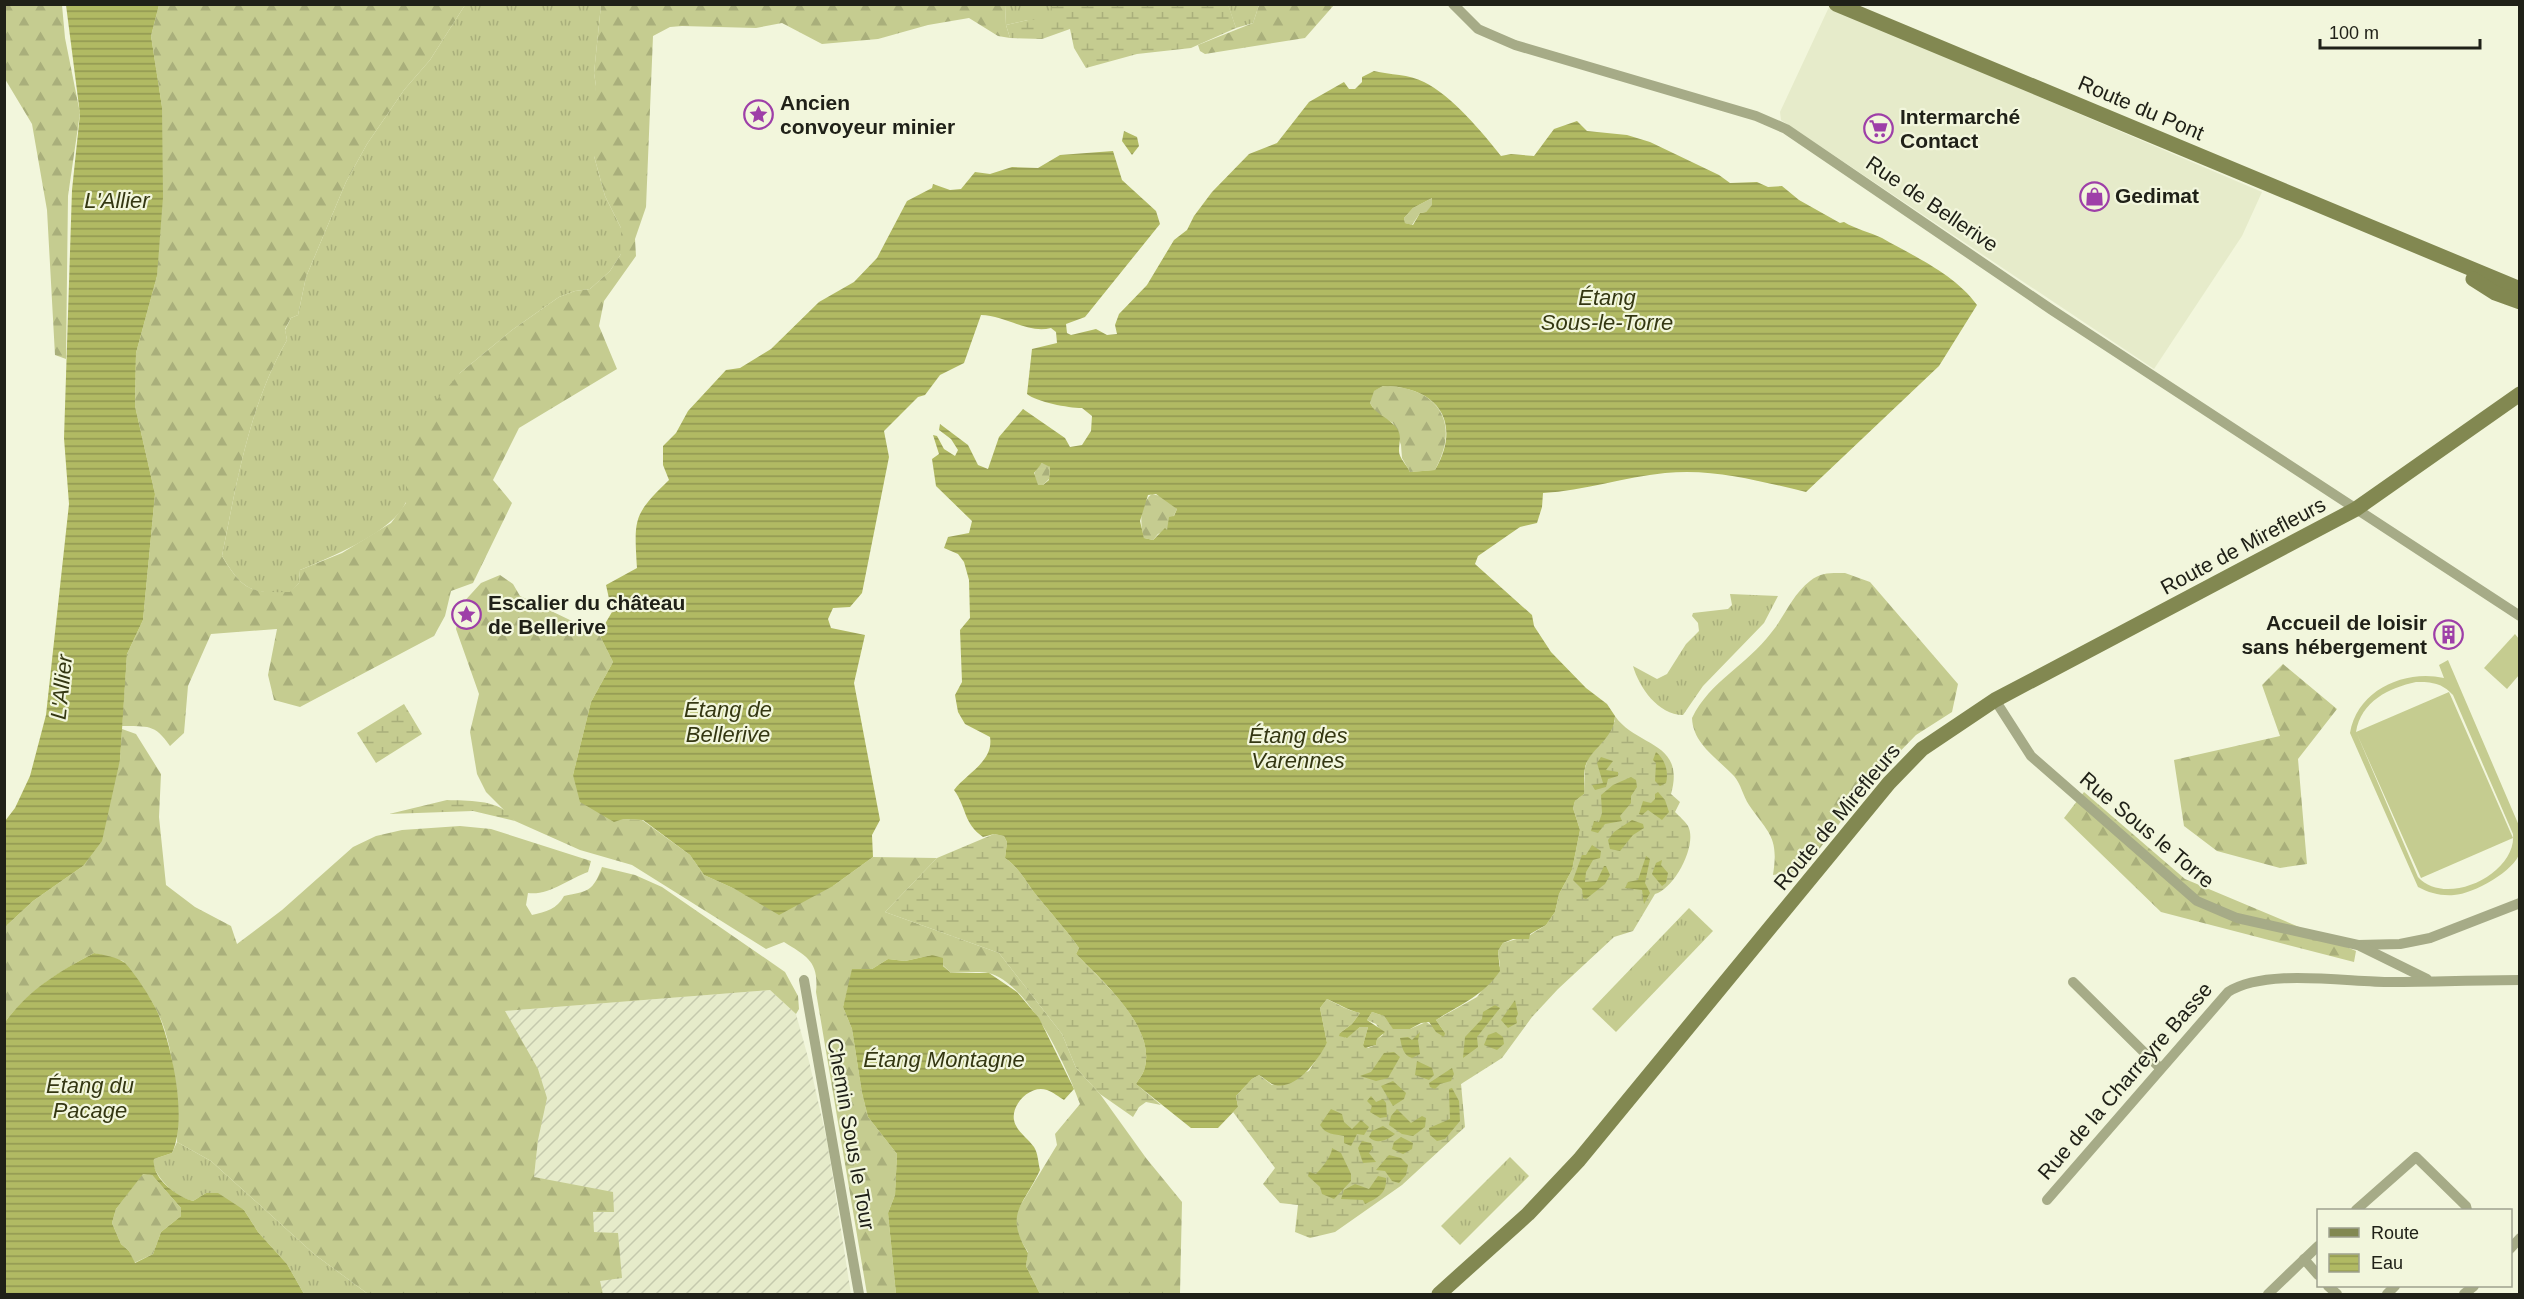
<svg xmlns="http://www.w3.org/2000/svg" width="2524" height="1299" viewBox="0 0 2524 1299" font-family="Arial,sans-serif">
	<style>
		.built { fill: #e6ebca }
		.industrial { fill: url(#industrial-furrows) }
		.grass { fill: url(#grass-tufts) }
		.forest { fill: url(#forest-firs) }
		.wetland { fill: url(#wetland-marsh) }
		.pitch { fill: #c5cc90; fill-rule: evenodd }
		.water { fill: url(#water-rules); fill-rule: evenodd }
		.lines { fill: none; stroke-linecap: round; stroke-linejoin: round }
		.street { stroke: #a6ab87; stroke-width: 10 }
		.secondary { stroke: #828851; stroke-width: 15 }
		.labels { text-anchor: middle; stroke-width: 4.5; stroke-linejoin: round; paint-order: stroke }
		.poi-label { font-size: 21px; font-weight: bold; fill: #202118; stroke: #f2f6dc; text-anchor: start }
		.street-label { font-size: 21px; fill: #202118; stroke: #f2f6dc }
		.water-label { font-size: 22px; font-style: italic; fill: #343712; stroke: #f2f6dc }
	</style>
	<defs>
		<pattern id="industrial-furrows" width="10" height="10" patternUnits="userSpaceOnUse" patternTransform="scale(1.5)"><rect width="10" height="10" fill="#e6ebca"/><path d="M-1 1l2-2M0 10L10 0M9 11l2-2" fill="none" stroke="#c5c9ad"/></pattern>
		<pattern id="grass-tufts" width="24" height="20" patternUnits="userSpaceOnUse" patternTransform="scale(1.5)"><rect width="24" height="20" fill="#c5cc90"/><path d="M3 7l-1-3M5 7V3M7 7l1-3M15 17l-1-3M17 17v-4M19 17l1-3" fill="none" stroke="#a9af7b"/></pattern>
		<pattern id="forest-firs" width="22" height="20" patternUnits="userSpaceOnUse" patternTransform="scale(1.5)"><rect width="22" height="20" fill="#c5cc90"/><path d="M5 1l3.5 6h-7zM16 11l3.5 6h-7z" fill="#a9af7b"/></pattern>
		<pattern id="wetland-marsh" width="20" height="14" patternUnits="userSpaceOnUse" patternTransform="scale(1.5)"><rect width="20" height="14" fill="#c5cc90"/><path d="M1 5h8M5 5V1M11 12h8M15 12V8" fill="none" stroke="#a9af7b"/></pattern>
		<pattern id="water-rules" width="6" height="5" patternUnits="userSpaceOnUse" patternTransform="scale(1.5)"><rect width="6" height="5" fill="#b1ba63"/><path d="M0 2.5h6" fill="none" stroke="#909751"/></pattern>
	</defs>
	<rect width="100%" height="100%" fill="#f2f6dc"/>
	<polygon class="built" points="1829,7 2262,192 2242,236 2154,369 1781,120 1780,112"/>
	<polygon class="industrial" points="770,990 796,1014 809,1061 827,1141 851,1294 603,1294 599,1281 618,1233 594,1232 592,1212 534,1177 538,1140 517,1033 504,1011"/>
	<g class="grass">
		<path d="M465,5H601L594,73L596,86L594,156L605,196L621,228V254L610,271L590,289L575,291L559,297L512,330L460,373L407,486C407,492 408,500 405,504C391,533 329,558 300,570L299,583L290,593C249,593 243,590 222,556C237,481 249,406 287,340L285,330L291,318L298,315L306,277L346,182L367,144L404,90L430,60Z"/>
		<polygon points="1005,5 1052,5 1052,20 1028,20 1006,25"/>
		<polygon points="1228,5 1259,4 1259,5 1253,23 1236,28"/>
		<path d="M1730,594L1778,596L1764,623L1703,686L1683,715C1658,715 1639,687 1633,666L1657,679L1667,674L1686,644L1699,631L1698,623L1692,616L1693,613L1728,609L1732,605Z"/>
		<polygon points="1689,908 1713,931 1616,1032 1592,1009"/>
		<path d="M177,1142L211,1161L314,1254L368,1294H304L287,1264L258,1232L244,1210L206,1193L193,1201C175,1197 161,1182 153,1166L154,1159L172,1153Z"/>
		<polygon points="1510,1157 1529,1176 1460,1245 1441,1226"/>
	</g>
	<g class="forest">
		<polygon points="4,5 62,5 65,38 80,113 68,196 66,359 55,355 47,210 32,124 5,79"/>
		<path d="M159,5H465L430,60L404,90L367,144L346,182L306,277L298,315L291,318L285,329L287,340C249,406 237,481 222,556C243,590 249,593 290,592L299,583L300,570L342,553L391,523L406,503V464L428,410L460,373L512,330L559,297L575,291L590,289L610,271L621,254V228L605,196L594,156L590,120L596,86L594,73L601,5H1005L1006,25L1010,38L998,36L969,18L928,25L878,39L822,44L782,23L756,28L682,26L670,27L653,36L646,207L635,239L636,256L604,301L599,326L617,369L519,428L493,480L512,503L473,583L451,591L445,616L434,636L300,707L274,700L268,675L277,629L211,634L188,686L184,733L170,746C154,723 148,727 122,726L127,654L143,620L155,494L135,406L136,353L157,276L162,107L151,36Z"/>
		<polygon points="1259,5 1334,5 1305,38 1205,54 1200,51 1198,45 1253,23"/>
		<polygon points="1432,198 1433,205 1426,212 1420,213 1412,225 1405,223 1404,218 1413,208"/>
		<path d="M1383,386C1437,386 1462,422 1435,470L1410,472L1402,458L1401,445L1393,423L1377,414L1370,403L1373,391Z"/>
		<path d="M1044,462L1050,467L1049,479L1043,485H1037C1030,477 1036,467 1044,462Z"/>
		<path d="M1152,494L1164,497L1177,509L1167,530L1158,534L1153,540L1144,538C1140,524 1139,504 1152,494Z"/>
		<path d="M1845,573L1870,582L1958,684L1952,712L1916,735L1879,773L1802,871L1773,875C1779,837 1769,834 1749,805C1743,796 1741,784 1734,776C1717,758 1693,744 1692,718C1710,681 1747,665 1771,633C1785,616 1792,595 1810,581C1821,572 1831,573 1845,573Z"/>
		<path d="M500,575L513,584L520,596L599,634L613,662L591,702L573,775L623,819L642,820L690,855L704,875L735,889L833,886L873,857L937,858L885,912L999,953L1062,1034L1076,1068L1100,1094L1146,1158L1182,1202L1180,1294H1040L1026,1266L1028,1252C1019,1238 1014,1229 1017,1211L1057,1145L1055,1134L1080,1104C1067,1068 1029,982 988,973C977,971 962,973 951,973L932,955L905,961L888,959L872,969H853L843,1007L852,1029L862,1093L868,1117L897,1154L895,1195L888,1213L896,1294H867L816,992C819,962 808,957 784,942L766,949L632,865L580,850L515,821L486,792L477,774L470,732L479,694L456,629L461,605L481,583Z"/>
		<polygon points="2283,664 2337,709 2298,759 2307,864 2280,868 2217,851 2184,826 2174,760 2280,736 2262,685"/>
		<path d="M122,729L136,734L161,774L159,817L166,885L195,907L231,926L237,944L282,910L353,847L376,836L402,830L460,826L491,829L591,861L588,872C569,879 548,896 528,893L526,905L532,915C546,912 557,909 564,896C589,891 593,891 602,867L635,875L662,887L785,972L798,996L799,1009L796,1014L770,990L505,1011L538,1069L547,1098L538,1140L534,1177L613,1192L614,1212H593L594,1232L618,1233L622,1278L600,1281L603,1294H368L314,1254L211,1161L177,1142C178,1103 175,1046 157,1011C148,993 134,977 123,961L94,953C58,972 30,990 5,1022V927L33,901L83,866L120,760Z"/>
		<polygon points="2084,792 2185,879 2356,951 2354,962 2161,912 2064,818"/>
		<polygon points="143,1173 152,1175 181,1208 181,1216 161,1232 153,1254 134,1263 129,1251 121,1244 112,1223 116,1209"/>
	</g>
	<g class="wetland">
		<polygon points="1228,4 1236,28 1191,48 1137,54 1086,68 1074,48 1070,29 1042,39 1010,38 1006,25 1028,20 1051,20 1052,5"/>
		<polygon points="404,704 422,734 376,763 357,733"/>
		<path d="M1615,716C1636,747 1686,741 1671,794L1680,802L1675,812C1679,816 1685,821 1688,826C1698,845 1674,889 1655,894L1633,931L1614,937L1558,989L1532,1017L1502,1058L1461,1084L1465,1127L1402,1185L1335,1232L1310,1238L1295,1232L1298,1205L1280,1203L1263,1184L1275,1168L1233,1112L1238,1107L1236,1096L1252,1079L1259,1075L1272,1085L1309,1071L1327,1043L1320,1008L1327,999C1339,1005 1347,1010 1360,1013L1352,1024L1340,1033L1346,1038L1360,1027H1368L1363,1045L1368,1048L1376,1045L1377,1039L1383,1035L1376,1024L1367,1020L1372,1012L1384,1016L1393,1028L1410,1029L1426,1022L1445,1033L1436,1020L1477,997L1500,966L1498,951L1503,943L1530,935L1546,925L1555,912L1559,894L1572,870L1580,830L1573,808L1575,801L1584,794L1585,768L1588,759L1615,721Z"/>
		<path d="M447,800C470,801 502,799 515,821L473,811L389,814Z"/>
		<path d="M994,834L1004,836L1007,842L1005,858C1018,867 1024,878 1033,891C1048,910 1065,928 1079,948L1076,954C1101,981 1155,1025 1145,1067C1144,1073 1139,1079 1136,1084L1161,1105L1146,1102L1139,1107L1133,1117L1100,1094L1076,1068L1062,1034L999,953L885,912L937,858Z"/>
	</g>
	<g class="pitch">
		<polygon points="2515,634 2519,639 2519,675 2507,689 2484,668"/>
		<path d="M2448,660L2520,828C2520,835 2521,845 2520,852C2515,871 2473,894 2454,895C2441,896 2429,893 2418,887L2350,733C2357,690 2405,669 2444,678L2439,665ZM2416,682C2432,682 2442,683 2453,695L2513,834C2517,874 2446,908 2418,877L2357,734L2421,878L2513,838L2449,692L2356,732C2361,701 2389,688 2416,682Z"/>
	</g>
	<g class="water">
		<polygon points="66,5 159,5 151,36 162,107 163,197 157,276 136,353 135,406 155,494 143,620 127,654 120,760 102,841 83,866 33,901 5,927 5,821 15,808 30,776 46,715 69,504 64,438 72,190 80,114"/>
		<path d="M1374,71C1390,75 1409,74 1424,82C1451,95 1483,133 1501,156L1511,154L1534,156L1554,129L1577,121L1587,131L1627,135L1650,142L1719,175L1730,183L1757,182L1768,187L1782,186L1799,200L1840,223L1844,222C1855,229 1870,232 1882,238C1913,256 1955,274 1977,305L1939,366L1806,492C1759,481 1714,468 1665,473C1624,477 1584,491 1543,493L1542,507L1537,523L1520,527L1478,556L1475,564L1532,615L1534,626L1551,652L1586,688L1607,704L1615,716C1614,736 1597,745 1588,760C1582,769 1585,784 1584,794L1575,801L1573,808L1580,830L1572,870L1559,894L1555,912L1546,925L1530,934L1529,939H1513L1503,943L1498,951L1500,971C1483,996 1461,1004 1436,1020L1445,1033L1444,1037L1436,1032L1429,1022L1421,1023L1410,1029H1393L1384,1016L1372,1012L1367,1020L1385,1032L1377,1039L1376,1045L1365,1048L1363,1045L1368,1027H1360L1347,1038L1339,1036L1340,1033L1352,1024L1360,1013C1347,1010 1339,1004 1327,999L1320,1008L1327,1043C1318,1060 1297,1090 1275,1085C1269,1084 1265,1078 1259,1075L1252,1079L1236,1096L1238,1107L1218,1128H1191L1136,1084C1139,1079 1144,1073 1145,1067C1155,1026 1101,980 1076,954L1079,948C1065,928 1048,910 1033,891C1024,878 1018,867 1005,858L1007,842L1004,836L994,834L983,837C963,823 967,808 954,790C967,773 994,761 990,737L965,724L958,712L955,695L962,682L960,630L970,618L969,580L964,562L958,554L944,548L948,537L969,533L972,521L936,486L932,459L939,454L933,435L937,436L944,449L955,456L958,450L951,439L939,430L940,424L968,445L978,465L988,469L999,437L1023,409L1065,438L1070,447L1082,445L1091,431L1092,416L1082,408C1068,408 1037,402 1027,394L1032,349L1057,343L1056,332L1051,328C1027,334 1005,315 981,315L964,363L940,375L925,395L918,397L884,431L889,457L862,593L850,607L833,608L828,619L831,628L865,635L854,683L880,820L872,835L873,857L833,886L779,915L735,889L704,875L690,855L643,820L623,819L614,822L580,802L573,775L591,702L613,662L599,634L612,612L606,585L637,568C634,518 633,515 669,480L663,465V446L676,433L688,411L726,370L740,368L771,349L819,302L854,282L877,258L907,201L932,188L933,184L950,190L961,189L975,172L990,174L1012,167L1038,168L1060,155L1113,151L1122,180L1156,211L1160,224L1085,317L1066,324L1067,333L1071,335L1096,329L1107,335L1117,334L1115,325L1119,314L1147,285L1174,240L1187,230L1194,216L1212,192L1249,154L1277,143L1309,102L1344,82L1349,89H1355L1362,82V77ZM1432,198V205L1426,212L1420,213L1413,225L1405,223L1404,218L1413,208ZM1383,386C1437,386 1463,422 1435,470L1410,472C1407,465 1399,458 1399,451C1399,440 1403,434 1394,425C1386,416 1376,415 1370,403L1374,391ZM1042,463L1050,467L1049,480L1043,485H1038L1034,473ZM1156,494L1177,509L1174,516L1169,517L1167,530L1165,528L1153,540L1144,538L1140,521L1148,495Z"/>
		<polygon points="1124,131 1137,137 1139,146 1132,155 1122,141"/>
		<path d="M1656,752C1665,759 1669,772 1666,783L1660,786L1655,781L1656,763L1653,760Z"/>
		<polygon points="1601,757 1613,761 1606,770 1618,772 1618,776 1608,779 1606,787 1595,790 1592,785 1603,783 1597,763"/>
		<polygon points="1631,777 1636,780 1637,787 1631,796 1631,803 1620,816 1622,821 1605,824 1598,833 1591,831 1594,821 1599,822 1602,813 1601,795 1613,785"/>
		<polygon points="1658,792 1665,800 1669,812 1662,820 1648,810 1642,815 1639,814 1643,801 1651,803 1655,799 1655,794"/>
		<polygon points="1632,820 1643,824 1644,828 1633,835 1620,851 1610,849 1608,840 1614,832"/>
		<polygon points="1592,845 1601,851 1600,858 1593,860 1586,872 1585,882 1597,881 1604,866 1606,866 1610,875 1605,884 1586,899 1583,898 1582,889 1573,880 1582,855 1586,855"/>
		<polygon points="1646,856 1650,859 1645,883 1650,893 1644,904 1642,890 1625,888 1628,882 1638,880"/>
		<polygon points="1662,860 1661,865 1668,873 1666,883 1662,886 1652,874 1656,863"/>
		<path d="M94,953C103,955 118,957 125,963C134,972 153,1001 158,1013C172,1047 188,1119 172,1153L154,1159C151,1178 177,1197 193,1201L206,1193H218L244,1210L258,1232L287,1264L304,1294H5V1022C30,989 58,972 94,953ZM143,1174L152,1175L181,1208V1216L161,1232L153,1254L135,1263L129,1251L121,1244L112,1223L116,1209Z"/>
		<path d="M932,955L943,958V966L951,973H989L1017,992L1039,1018L1074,1089L1064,1100C1059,1097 1053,1092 1047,1090C1031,1084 1011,1104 1014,1120C1016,1131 1028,1138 1034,1147C1038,1153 1038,1162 1040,1170C1023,1207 1004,1213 1028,1253L1026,1266L1040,1294H896L888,1213L895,1195L897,1154L868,1117L862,1093L852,1029L843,1007L852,969H872L888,959L905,961Z"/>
		<polygon points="1515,1000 1518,1014 1516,1018 1517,1023 1508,1028 1501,1020"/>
		<polygon points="1495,1005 1500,1008 1477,1037 1478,1047 1463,1058 1465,1037 1482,1019 1483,1012"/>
		<path d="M1420,1032L1418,1040L1420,1054L1412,1058C1403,1055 1402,1047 1400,1038L1408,1037L1412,1040Z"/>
		<polygon points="1496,1032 1503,1037 1504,1044 1497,1050 1484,1045 1488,1035"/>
		<polygon points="1394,1052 1400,1057 1388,1078 1376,1081 1360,1076 1371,1072 1384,1053"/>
		<polygon points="1417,1061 1432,1068 1434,1075 1429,1080 1415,1075"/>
		<polygon points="1452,1068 1454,1074 1451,1081 1440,1084 1435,1089 1430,1087 1429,1083"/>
		<polygon points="1393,1081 1406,1093 1404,1099 1393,1106 1381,1086"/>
		<polygon points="1452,1088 1459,1101 1460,1121 1445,1139 1437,1141 1430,1135 1429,1128 1450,1119 1449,1089"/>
		<polygon points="1371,1096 1376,1102 1383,1099 1386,1103 1387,1117 1380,1118 1370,1112 1372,1106 1367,1101"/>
		<path d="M1331,1109L1342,1114L1344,1122L1352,1129L1361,1120L1369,1127L1364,1135L1357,1134L1351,1146L1344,1143V1136C1334,1134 1326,1135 1320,1125Z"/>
		<polygon points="1397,1109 1411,1123 1422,1116 1426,1118 1425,1127 1413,1136 1402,1134 1389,1125 1391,1116"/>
		<path d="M1383,1126L1395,1134C1387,1140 1377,1145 1369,1137L1372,1131Z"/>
		<polygon points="1401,1137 1413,1143 1412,1149 1403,1154 1392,1149 1394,1142"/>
		<polygon points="1362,1141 1371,1143 1373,1148 1369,1153 1376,1162 1363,1163 1358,1148"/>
		<path d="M1332,1148L1341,1153L1351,1174V1181L1334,1199L1322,1194L1320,1187L1308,1176L1309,1172L1316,1174C1321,1169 1332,1156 1332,1148Z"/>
		<polygon points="1389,1155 1401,1158 1408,1165 1406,1175 1399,1183 1392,1181 1385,1171 1376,1170"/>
		<path d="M1378,1176L1386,1178C1387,1194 1377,1198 1365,1204L1363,1200L1341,1199L1344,1190L1355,1184L1369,1189Z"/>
	</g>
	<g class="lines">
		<g class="street">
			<polyline points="1453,4 1478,29 1515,45 1756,116 1786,129 2052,310 2520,616"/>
			<polyline points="1995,700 2031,756 2197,901 2237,918 2358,945 2400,944 2430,938 2520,903"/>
			<polyline points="2360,946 2427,979"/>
			<polyline points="804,980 859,1294"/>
			<polyline points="2073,982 2160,1068"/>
			<path d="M2047,1200L2228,992C2266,968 2345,982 2391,982C2434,982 2477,980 2520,980"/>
			<polyline points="2356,1210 2416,1157 2466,1206 2467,1210"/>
			<polyline points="2510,1249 2520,1238"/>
			<polyline points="2304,1259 2318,1275"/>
			<polyline points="2328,1286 2337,1294"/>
			<polyline points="2268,1294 2318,1246"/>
			<polyline points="2387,1294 2395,1286"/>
			<polyline points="2464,1294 2474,1286"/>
		</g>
		<g class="secondary">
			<polyline points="1836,4 2520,289"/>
			<polyline points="2473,279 2495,293 2520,302"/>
			<polyline points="1439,1294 1528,1214 1579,1160 1889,783 1922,749 1995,700 2356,509 2520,394"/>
		</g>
	</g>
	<defs>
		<symbol id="sight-ring" viewBox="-11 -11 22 22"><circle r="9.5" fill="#f2f6dc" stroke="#9e3fa8" stroke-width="1.5"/><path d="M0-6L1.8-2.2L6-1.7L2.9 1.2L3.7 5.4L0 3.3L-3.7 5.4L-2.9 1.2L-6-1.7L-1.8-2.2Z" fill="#9e3fa8"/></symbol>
		<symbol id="supermarket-ring" viewBox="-11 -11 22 22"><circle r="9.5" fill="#f2f6dc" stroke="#9e3fa8" stroke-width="1.5"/><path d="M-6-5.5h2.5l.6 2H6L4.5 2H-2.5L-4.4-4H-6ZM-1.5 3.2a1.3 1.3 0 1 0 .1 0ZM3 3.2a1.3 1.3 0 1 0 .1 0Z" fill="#9e3fa8"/></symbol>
		<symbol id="shop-ring" viewBox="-11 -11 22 22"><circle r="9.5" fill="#f2f6dc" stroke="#9e3fa8" stroke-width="1.5"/><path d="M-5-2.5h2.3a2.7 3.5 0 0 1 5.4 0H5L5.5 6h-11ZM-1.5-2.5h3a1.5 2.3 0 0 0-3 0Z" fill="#9e3fa8"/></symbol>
		<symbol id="building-ring" viewBox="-11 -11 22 22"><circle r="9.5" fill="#f2f6dc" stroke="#9e3fa8" stroke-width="1.5"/><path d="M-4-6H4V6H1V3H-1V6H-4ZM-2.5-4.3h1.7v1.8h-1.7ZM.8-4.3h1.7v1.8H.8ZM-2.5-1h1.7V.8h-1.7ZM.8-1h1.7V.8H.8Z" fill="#9e3fa8"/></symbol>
	</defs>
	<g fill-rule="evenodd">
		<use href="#sight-ring" x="742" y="98" width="33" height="33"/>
		<use href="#supermarket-ring" x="1862" y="112" width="33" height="33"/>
		<use href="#shop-ring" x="2078" y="180" width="33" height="33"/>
		<use href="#sight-ring" x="450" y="598" width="33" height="33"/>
		<use href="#building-ring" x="2432" y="618" width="33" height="33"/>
	</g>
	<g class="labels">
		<g class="poi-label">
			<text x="780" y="110">Ancien<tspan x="780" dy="24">convoyeur minier</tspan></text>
			<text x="1900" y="124">Intermarché<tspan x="1900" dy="24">Contact</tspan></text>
			<text x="2115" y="203">Gedimat</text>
			<text x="488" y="610">Escalier du château<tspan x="488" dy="24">de Bellerive</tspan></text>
			<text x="2427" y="630" text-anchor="end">Accueil de loisir<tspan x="2427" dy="24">sans hébergement</tspan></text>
		</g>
		<g class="street-label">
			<text transform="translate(2141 108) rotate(23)" y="7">Route du Pont</text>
			<text transform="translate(1932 204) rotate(34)" y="7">Rue de Bellerive</text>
			<text transform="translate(2243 546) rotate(-28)" y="7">Route de Mirefleurs</text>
			<text transform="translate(1837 817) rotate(-50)" y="7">Route de Mirefleurs</text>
			<text transform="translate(2147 830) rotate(40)" y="7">Rue Sous le Torre</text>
			<text transform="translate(2125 1081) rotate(-49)" y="7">Rue de la Charreyre Basse</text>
			<text transform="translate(851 1134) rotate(80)" y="7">Chemin Sous le Tour</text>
		</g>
		<g class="water-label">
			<text x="117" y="208">L'Allier</text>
			<text x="1607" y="305">Étang<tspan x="1607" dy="25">Sous-le-Torre</tspan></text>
			<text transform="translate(61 687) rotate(-84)" y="8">L'Allier</text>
			<text x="728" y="717">Étang de<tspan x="728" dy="25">Bellerive</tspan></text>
			<text x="1298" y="743">Étang des<tspan x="1298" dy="25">Varennes</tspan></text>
			<text x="944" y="1067">Étang Montagne</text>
			<text x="90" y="1093">Étang du<tspan x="90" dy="25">Pacage</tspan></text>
		</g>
	</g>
	<rect width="2524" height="1299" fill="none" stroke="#202118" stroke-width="12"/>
	<rect x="2317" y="1209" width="195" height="78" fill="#f2f6dc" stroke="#9ea18e" stroke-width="1.5"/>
	<rect x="2329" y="1228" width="30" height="9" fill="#828851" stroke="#9ea18e" stroke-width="1.5"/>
	<text x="2371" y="1239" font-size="18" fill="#202118">Route</text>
	<rect x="2329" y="1254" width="30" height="18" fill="url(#water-rules)" stroke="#9ea18e" stroke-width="1.5"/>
	<text x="2371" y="1269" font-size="18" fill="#202118">Eau</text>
	<path d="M2320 39v9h160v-9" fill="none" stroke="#202118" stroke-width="3"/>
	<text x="2329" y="39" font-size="18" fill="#202118" stroke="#f2f6dc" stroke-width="4.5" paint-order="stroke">100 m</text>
</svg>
